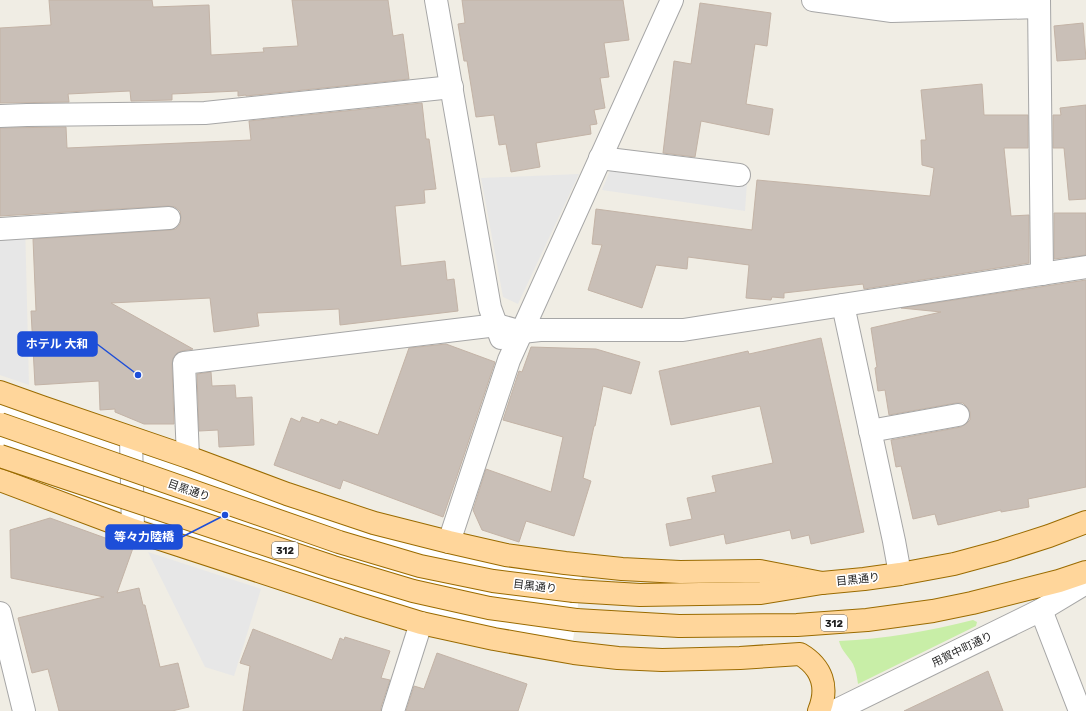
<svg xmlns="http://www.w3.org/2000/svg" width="1086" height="711" viewBox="0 0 1086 711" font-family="Rubik,'Noto Sans JP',sans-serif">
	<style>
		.grass { fill: #c8eea7 }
		.parking { fill: #e7e7e7 }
		.pier { fill: #fff }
		.building { fill: #c9bfb7; stroke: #c3b3a6 }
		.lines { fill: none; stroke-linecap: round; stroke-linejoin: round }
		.minor-casing { stroke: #a6a6a6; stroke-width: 24 }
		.major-casing { stroke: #9a6b00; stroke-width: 24 }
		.minor { stroke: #fff; stroke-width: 22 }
		.major { stroke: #ffd69b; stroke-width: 22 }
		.major-bridge-casing { stroke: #9a6b00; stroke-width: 24; stroke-linecap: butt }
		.major-bridge { stroke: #ffd69b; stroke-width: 22 }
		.labels { text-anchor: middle; stroke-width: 3.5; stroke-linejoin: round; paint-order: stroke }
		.shield { fill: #fff; stroke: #626262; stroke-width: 1 }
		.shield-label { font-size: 10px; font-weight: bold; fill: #1f1f1f }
		.street-label { font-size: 11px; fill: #1f1f1f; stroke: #fff }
		.leader { fill: none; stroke: #1d4ed8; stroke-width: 1.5 }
		.callout-dot { fill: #1d4ed8; stroke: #fff; stroke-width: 1.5 }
		.callout { fill: #1d4ed8; stroke: #1d4ed8; stroke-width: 1.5 }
		.callout-label { font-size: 12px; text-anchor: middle; font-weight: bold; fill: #fff }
	</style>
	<rect width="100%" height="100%" fill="#f0ede4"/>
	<path class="grass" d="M973,620L977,622L976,626L858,684C857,677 856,670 853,664C849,657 841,650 839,641C884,639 929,631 973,620Z"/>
	<g class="parking">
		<polygon points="618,151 748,168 745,211 602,190"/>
		<polygon points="579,174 518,304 503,297 481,178"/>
		<polygon points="25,220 29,385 0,375 0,222"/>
		<polygon points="148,552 261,589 234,676 205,667"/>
	</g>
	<polygon class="pier" points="0,405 268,497 369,534 468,558 582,576 573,640 492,628 415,610 322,581 0,470"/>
	<g class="building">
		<polygon points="49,0 152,0 153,7 209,5 211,55 264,52 263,48 298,46 292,0 388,0 393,36 403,34 409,79 246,96 246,95 238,96 238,91 172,94 172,100 131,101 130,91 68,94 69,102 0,103 0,28 51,25"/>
		<polygon points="462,0 623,0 629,40 604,43 609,77 600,78 605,108 594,110 597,124 590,125 591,134 536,143 540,167 511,172 506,144 499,145 494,115 476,117 467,61 464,61 458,24 465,23"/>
		<polygon points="700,3 771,13 767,46 755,44 746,104 773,109 769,135 701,121 695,157 663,153 674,61 691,64"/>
		<polygon points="1083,23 1086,59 1057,61 1054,26"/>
		<polygon points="982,84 984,115 1028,115 1028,148 1004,148 1011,216 1029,215 1029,263 864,289 863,284 784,293 784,298 772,297 771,300 746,298 749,265 688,257 687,269 656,265 642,308 588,290 602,245 592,244 596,209 752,230 757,180 930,196 934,168 922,165 921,140 926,140 921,90"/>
		<polygon points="422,103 426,139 429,139 436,189 424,190 425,203 395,206 401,266 445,261 447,280 454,279 458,311 340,325 339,309 257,313 259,326 214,332 210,298 111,303 193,349 182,351 177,353 173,358 172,364 174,424 144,424 115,412 115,409 100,410 99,381 35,385 31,311 36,311 33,239 170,230 176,229 180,224 181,217 180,211 175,207 168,206 0,216 0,128 66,127 67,148 251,140 249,121"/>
		<polygon points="1086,105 1086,199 1069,200 1064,148 1053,148 1053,115 1061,115 1060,108"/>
		<polygon points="1054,213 1086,213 1086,255 1054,259"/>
		<polygon points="1086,280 1086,487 1028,499 1029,507 1001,512 1001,510 938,525 935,514 913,519 901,466 896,467 891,440 961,427 966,424 970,420 970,412 967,407 963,403 956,403 889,415 885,390 878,391 875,368 877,367 871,328 941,312 901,308"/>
		<polygon points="821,338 864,532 811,544 809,535 792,539 790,530 726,544 724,534 670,546 666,524 692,519 687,498 716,492 712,476 773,463 760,406 671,425 659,371 748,351 749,354"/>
		<polygon points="446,344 495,362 457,476 443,517 343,480 340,489 274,465 291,418 300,422 302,417 319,423 321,419 337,425 339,421 378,435 409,348"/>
		<polygon points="531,347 596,349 640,362 631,394 603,386 595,426 594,426 583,478 591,481 574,536 526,521 519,542 482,530 473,510 486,469 551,492 563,437 503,420 519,371 522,372"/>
		<polygon points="211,372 212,386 235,385 236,398 252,397 254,445 219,447 218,430 199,431 197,374"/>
		<polygon points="50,518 133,548 117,593 139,588 143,605 145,605 160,667 178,663 189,707 172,711 59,711 48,669 32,673 18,618 104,597 11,578 10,530"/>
		<polygon points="253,629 332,660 340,638 344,640 345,637 390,651 381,678 390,680 381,707 381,711 243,711 250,666 240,663"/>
		<polygon points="437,653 527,684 518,711 406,711 414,686 424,689"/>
		<polygon points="988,671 1003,711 904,711"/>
	</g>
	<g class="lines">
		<defs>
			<g id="minor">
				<polyline points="436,0 490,308 501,338"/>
				<polyline points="813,0 892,11 1039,7"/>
				<polyline points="1039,0 1042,274"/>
				<polyline points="0,116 27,115 205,113 452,87"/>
				<polyline points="600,158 739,175"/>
				<polyline points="0,229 169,218"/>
				<polyline points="843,305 894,541 900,574"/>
				<polyline points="870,431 958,415"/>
				<polyline points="131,438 133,530"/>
				<polyline points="188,457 184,363 497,325 522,332 540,330 683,330 1086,267"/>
				<polyline points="449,542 509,360 672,0"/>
				<polyline points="1041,610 1080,711"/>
				<polyline points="0,613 24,711"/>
				<polyline points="393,711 421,623"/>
				<polyline points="835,711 1041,610 1086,583"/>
			</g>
			<g id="major">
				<polyline points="0,392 42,407 188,457 287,494 374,523 449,542 506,555 565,563 622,569 680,572 760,571 822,583"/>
				<path d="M0,480L133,530L359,604L421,623L494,639L574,653L618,658L662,660L740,658L800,654C822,667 829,687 819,711"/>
				<polyline points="574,591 640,595 761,593 822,583 864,579 900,574 954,564 1002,551 1049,536 1086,522"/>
				<polyline points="576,620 679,626 797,625 867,620 933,611 972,603 1059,581 1086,572"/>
			</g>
		</defs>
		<use href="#minor" class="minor-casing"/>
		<use href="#major" class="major-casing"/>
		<use href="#minor" class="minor"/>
		<use href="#major" class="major"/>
		<defs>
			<g id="major-bridge">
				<polyline points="0,424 339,542 420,566 493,581 574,591"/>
				<polyline points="0,456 333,567 413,591 489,608 576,620"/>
			</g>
		</defs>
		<use href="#major-bridge" class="major-bridge-casing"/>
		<use href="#major-bridge" class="major-bridge"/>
	</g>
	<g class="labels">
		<g class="shield">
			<rect x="272" y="542" width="26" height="16" rx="3"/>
			<rect x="821" y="615" width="26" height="16" rx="3"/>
		</g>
		<g class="shield-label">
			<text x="285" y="554">312</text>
			<text x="834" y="627">312</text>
		</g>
		<g class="street-label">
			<text transform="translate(189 490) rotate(19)" y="4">目黒通り</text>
			<text transform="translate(858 579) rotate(-6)" y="4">目黒通り</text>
			<text transform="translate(535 586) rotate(7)" y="4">目黒通り</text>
			<text transform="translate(962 649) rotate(-26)" y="4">用賀中町通り</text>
		</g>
	</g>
	<path class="leader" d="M138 375L97 344M225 515L182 537"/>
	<g class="callout-dot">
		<circle cx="138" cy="375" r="4"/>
		<circle cx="225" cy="515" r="4"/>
	</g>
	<g class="callout">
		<rect x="18" y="332" width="79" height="24" rx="4"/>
		<rect x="106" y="525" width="76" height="24" rx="4"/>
	</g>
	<g class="callout-label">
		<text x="57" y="348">ホテル 大和</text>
		<text x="144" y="541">等々力陸橋</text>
	</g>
</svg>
